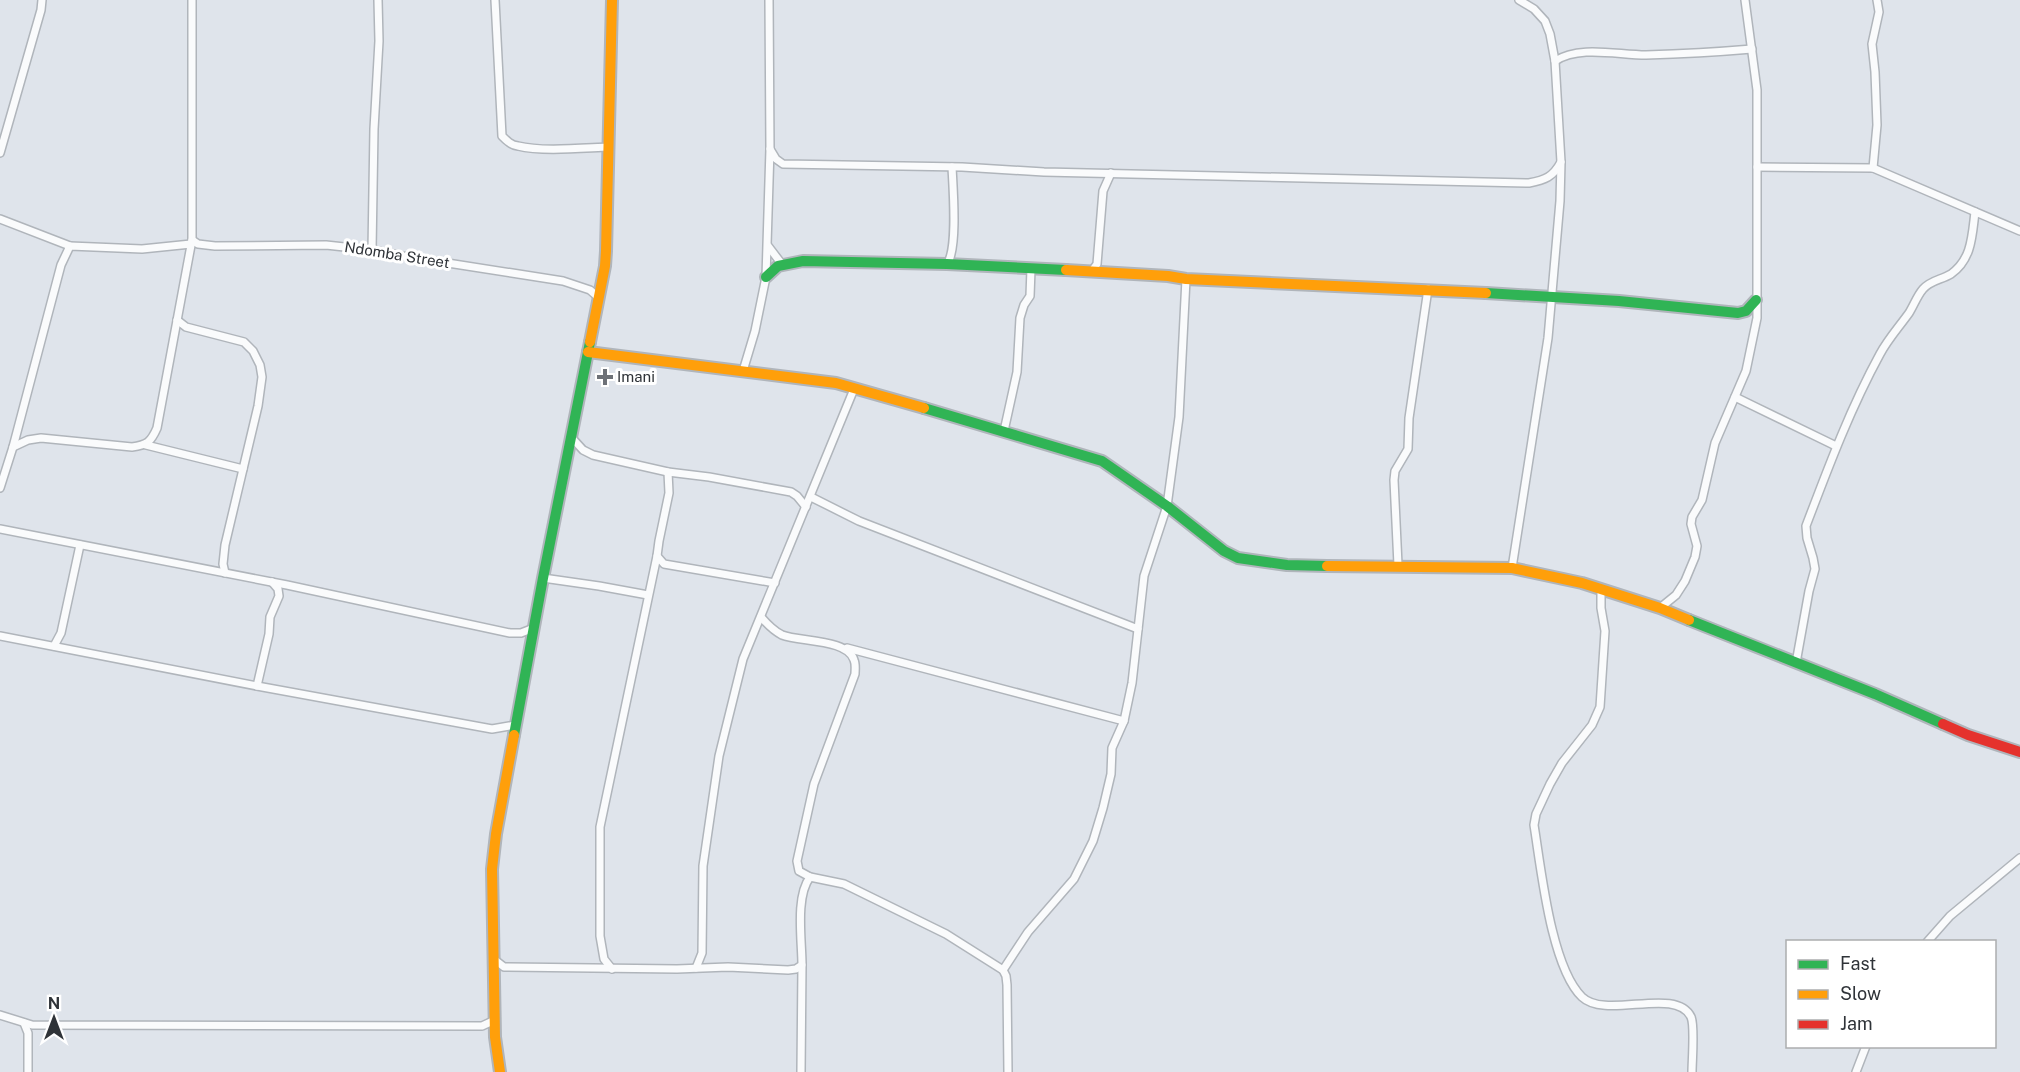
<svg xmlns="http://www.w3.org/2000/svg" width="2020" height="1072" viewBox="0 0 2020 1072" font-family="'Public Sans',sans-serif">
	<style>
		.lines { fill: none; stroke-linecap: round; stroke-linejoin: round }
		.street-casing { stroke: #b0b5bb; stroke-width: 10 }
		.fast-casing { stroke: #b0b5bb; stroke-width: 14 }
		.slow-casing { stroke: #b0b5bb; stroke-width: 14 }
		.jam-casing { stroke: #b0b5bb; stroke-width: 14 }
		.street { stroke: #fafbfc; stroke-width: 7 }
		.fast { stroke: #30b455; stroke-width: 10 }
		.slow { stroke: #ff9f0a; stroke-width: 10 }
		.jam { stroke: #e5322d; stroke-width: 10 }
		.poi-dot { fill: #6d7177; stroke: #fff; stroke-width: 2 }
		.labels { text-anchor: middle; stroke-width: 6; stroke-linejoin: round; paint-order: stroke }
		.street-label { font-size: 15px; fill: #2f3338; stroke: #fff }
		.poi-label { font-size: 15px; fill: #2f3338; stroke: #fff; text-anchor: start }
	</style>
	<rect width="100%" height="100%" fill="#dfe4eb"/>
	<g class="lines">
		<defs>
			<g id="street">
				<path d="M495,0L502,136C507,141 511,145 518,146C542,152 583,148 609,147"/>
				<path d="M1555,61C1580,45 1617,55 1646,55C1681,54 1717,52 1752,49"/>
				<path d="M770,149L776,159L783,164L962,167L1044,172L1529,183C1545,180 1553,177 1561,162"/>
				<polyline points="0,153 41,10 42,0"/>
				<polyline points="1757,167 1873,168 2020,231"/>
				<polyline points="1873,168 1877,125 1875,72 1872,44 1879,12 1877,0"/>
				<polyline points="0,219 70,246"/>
				<polyline points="192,240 198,244 215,246 326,245 372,250 403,256 563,281 590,290 598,297"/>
				<polyline points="768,246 781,263"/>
				<polyline points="372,250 374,129 379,41 378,0"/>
				<path d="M947,264C958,249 953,188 952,167"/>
				<polyline points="1091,272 1097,264 1103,191 1111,173"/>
				<polyline points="177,320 186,327 244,342 253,351 260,365 262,377 258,406 225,545 223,564 225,573"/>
				<polyline points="743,371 755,331 766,277 770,149 769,0"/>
				<polyline points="1735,397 1836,446"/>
				<polyline points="1004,431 1017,372 1020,318 1024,305 1030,296 1031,269"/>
				<polyline points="572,438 583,450 593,455 668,472 709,477 791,492 797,496 806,507"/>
				<polyline points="146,445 243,469"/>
				<polyline points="13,447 61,265 70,246 142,249 191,244"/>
				<polyline points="668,472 669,493 659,541 657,556 664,564 775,583"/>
				<path d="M0,488L13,447L28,440L41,438L132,447C147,445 151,442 157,428L192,240V0"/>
				<polyline points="811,497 859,521 1138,629"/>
				<polyline points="0,529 287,585 510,633 521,633 534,628"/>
				<polyline points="1398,565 1394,480 1395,471 1408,449 1409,418 1428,289"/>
				<polyline points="1512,568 1548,338 1560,201 1561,162 1555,61 1550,34 1545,21 1534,9 1519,0"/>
				<polyline points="543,578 599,586 648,595"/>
				<path d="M1601,590V608L1605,631L1600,707L1592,725L1562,763L1550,784L1536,814L1534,825C1541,868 1551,967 1582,997C1606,1020 1676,986 1691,1017C1695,1025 1692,1061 1692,1072"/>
				<polyline points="1660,608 1676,595 1685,581 1695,557 1697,546 1691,524 1692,517 1702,500 1715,443 1746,371 1757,318 1757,90 1745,0"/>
				<path d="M761,617C767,624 774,631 782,635C800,642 848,639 854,660C856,664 855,670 855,674L814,784L797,861L799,871L810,877L844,884L946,934L1003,970L1006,976L1007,985L1008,1072"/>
				<polyline points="0,636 257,686 492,729 515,725"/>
				<polyline points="54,646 61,633 80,545"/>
				<polyline points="847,648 1124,721"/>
				<path d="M1796,663L1809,591L1815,569L1813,558L1807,538L1806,526C1828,468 1850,409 1880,354C1888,339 1899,327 1909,313C1914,305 1917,296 1923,289C1931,280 1941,280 1951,274C1972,259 1972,236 1975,212"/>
				<polyline points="257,686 269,634 270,617 279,596 278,589 272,582"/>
				<polyline points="1927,942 1950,916 2020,858"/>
				<path d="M495,960L504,967L677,969L728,967L788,970L796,969L802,965C802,940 795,897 810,877"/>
				<polyline points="696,968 702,953 703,866 719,756 743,659 854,389"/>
				<polyline points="612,969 604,959 600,936 600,827 657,556"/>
				<polyline points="1003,970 1028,932 1074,879 1093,841 1103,808 1111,774 1112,748 1124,721 1132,683 1144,576 1167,506 1179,417 1186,279"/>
				<polyline points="0,1015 32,1025 482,1026 495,1020"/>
				<polyline points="24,1023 28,1033 28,1072"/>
				<polyline points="801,1072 802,965"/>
				<polyline points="1856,1072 1866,1046"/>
			</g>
			<g id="fast">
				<polyline points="766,277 778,266 803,261 947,264 1066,270"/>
				<polyline points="1486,293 1619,301 1738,313 1746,311 1756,300"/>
				<polyline points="924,408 1102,461 1167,506 1224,551 1238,558 1287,565 1327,566"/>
				<polyline points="1689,620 1875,694 1943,724"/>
				<polyline points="514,735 543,578 590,342"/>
			</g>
			<g id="slow">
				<polyline points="1066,270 1168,276 1186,279 1486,293"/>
				<polyline points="590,342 605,266 606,251 612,0"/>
				<polyline points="588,352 836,383 924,408"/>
				<polyline points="1327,566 1512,568 1582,583 1660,608 1689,620"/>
				<polyline points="500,1072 495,1037 492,869 496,834 514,735"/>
			</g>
			<polyline id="jam" points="1943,724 1968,735 2020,752"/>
		</defs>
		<use href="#street" class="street-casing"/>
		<use href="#fast" class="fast-casing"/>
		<use href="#slow" class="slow-casing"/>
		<use href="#jam" class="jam-casing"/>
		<use href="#street" class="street"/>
		<use href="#fast" class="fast"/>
		<use href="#slow" class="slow"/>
		<use href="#jam" class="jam"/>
	</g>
	<path class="poi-dot" d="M602 368h6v6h6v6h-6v6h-6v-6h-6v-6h6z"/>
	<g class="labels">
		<g class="street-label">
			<text transform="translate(397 255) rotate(9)" y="5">Ndomba Street</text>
		</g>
		<g class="poi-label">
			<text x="617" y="382">Imani</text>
		</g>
	</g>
	<rect x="1786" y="940" width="210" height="108" fill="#ffffff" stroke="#acadaf" stroke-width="1.5"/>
	<rect x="1798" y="960" width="30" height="9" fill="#30b455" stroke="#acadaf" stroke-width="1.5"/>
	<text x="1840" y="970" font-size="18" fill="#2f3338">Fast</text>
	<rect x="1798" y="990" width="30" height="9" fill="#ff9f0a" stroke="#acadaf" stroke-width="1.5"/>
	<text x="1840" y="1000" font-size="18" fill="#2f3338">Slow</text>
	<rect x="1798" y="1020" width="30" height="9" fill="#e5322d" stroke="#acadaf" stroke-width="1.5"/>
	<text x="1840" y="1030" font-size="18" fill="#2f3338">Jam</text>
	<g transform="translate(54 1018)" stroke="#ffffff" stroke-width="4.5" paint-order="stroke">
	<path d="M0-4.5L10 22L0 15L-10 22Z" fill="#2f3338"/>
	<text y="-9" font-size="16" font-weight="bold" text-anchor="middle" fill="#2f3338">N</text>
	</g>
</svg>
